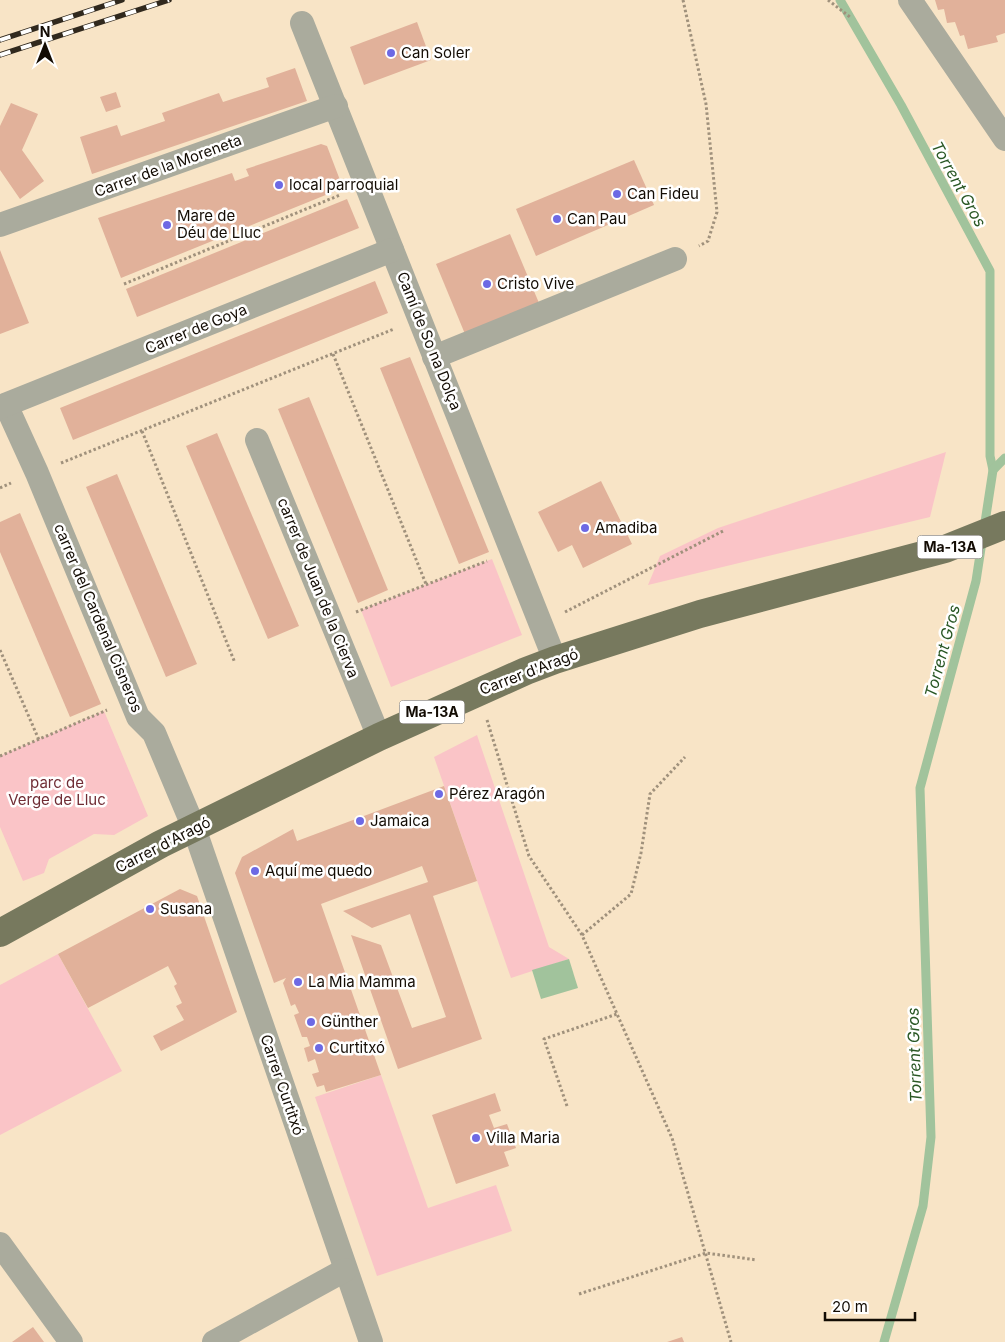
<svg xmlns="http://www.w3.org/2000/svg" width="1005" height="1342" viewBox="0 0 1005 1342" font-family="Inter,sans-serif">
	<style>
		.green { fill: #fac4c7 }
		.water { fill: #a1c39c }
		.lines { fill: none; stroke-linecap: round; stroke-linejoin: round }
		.stream { stroke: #a1c39c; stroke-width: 9 }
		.building { fill: #e1b19a }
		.path { stroke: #a0917c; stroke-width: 3; stroke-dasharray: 2.5 2.5; stroke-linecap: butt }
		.street { stroke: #aaab9d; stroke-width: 24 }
		.primary { stroke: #77795e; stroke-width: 28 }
		.rail-casing { stroke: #31291e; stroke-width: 5.5 }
		.rail { stroke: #fff; stroke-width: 4; stroke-dasharray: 11; stroke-linecap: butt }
		.poi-dot { fill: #6d69e4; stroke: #fff; stroke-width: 2 }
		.labels { text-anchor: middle; stroke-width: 5; stroke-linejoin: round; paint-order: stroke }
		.shield { fill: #fff; stroke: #5a554f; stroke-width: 1 }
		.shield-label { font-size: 14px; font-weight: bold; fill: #130c04 }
		.poi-label { font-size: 15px; fill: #130c04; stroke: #fff; text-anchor: start }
		.street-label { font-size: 15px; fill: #130c04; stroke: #fff }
		.park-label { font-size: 15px; fill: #702d35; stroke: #fff }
		.water-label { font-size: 16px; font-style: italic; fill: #295724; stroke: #fff }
	</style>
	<rect width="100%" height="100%" fill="#f8e4c6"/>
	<g class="green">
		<polygon points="946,452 930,517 648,585 660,556 718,528"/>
		<polygon points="492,559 522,635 391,687 361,610"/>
		<polygon points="104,711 148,816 114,835 94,834 49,859 44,873 23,881 0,827 0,756"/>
		<polygon points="477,735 549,947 569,959 511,978 434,757"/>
		<polygon points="58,954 122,1071 0,1135 0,985"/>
		<polygon points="381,1075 428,1208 496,1185 512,1231 377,1276 315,1097"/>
	</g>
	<polygon class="water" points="569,959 578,988 541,999 532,970"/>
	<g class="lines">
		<g class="stream">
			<polyline points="840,0 901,105 990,271 990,456 993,470 976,581 920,788 931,1137 923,1206 884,1342"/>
			<polyline points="993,470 1005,458"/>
		</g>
	</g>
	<g class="building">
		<polygon points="935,0 1005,0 1005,33 996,36 998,42 968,49 964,35 960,36 955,22 947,23 944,9 938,10"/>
		<polygon points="417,22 431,60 364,85 350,47"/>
		<polygon points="295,68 307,101 92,174 80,137 117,125 121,136 165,121 162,113 219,93 223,102 269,87 266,78"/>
		<polygon points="116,92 121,107 106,112 100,97"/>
		<polygon points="11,103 38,114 22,150 44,181 20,199 0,170 0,126"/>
		<polygon points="321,144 327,146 343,188 121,278 98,218 232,173 235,181 249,176 246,169"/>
		<polygon points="634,160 654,205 536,256 516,209"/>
		<polygon points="347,199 359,228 137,317 126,289"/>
		<polygon points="510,234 539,303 465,334 436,264"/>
		<polygon points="0,250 29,323 0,334"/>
		<polygon points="375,281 388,313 73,440 60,408"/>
		<polygon points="410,357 489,552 459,564 380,368"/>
		<polygon points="309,397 388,590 358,603 278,409"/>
		<polygon points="217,433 299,626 268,639 186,446"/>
		<polygon points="117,474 197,664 166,677 86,487"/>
		<polygon points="601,481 632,544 583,568 572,545 558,552 538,512"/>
		<polygon points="20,513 101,704 70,717 0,552 0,522"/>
		<polygon points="444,786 477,881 433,896 482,1039 398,1069 351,935 381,945 412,1028 446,1017 410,914 372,928 343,911 428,882 422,866 321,904 381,1075 326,1092 324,1085 317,1087 312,1074 319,1072 315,1059 308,1062 304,1048 310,1046 307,1037 302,1037 294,1015 299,1013 295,1004 291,1006 283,983 286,978 274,983 235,873 242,857 293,829 297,841"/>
		<polygon points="180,889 197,896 237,1012 161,1051 153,1036 184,1020 176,1006 182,1003 174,986 177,984 168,966 88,1008 58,954"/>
		<polygon points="495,1093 501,1111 489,1115 494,1128 507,1124 516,1148 504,1152 509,1166 456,1184 432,1115"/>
		<polygon points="33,1327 44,1342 12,1342"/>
		<polygon points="682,1337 684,1342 667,1342"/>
	</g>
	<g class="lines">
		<g class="path">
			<polyline points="683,0 706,104 717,212 708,241 699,246"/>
			<polyline points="828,0 850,17"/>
			<polyline points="124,284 340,195"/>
			<polyline points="333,354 426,584"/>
			<polyline points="142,431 235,663"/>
			<polyline points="61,463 394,329"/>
			<polyline points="0,488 11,483"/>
			<polyline points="356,612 487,561"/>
			<polyline points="565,612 725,530"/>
			<polyline points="0,650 39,740"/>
			<polyline points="487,720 529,856 582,935 672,1138 731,1342"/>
			<polyline points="0,756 107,710"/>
			<polyline points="582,935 631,894 641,853 650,794 685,757"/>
			<polyline points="567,1106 544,1039 617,1014"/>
			<polyline points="579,1294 706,1253 757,1260"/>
		</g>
		<g class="street">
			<polyline points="910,0 1005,139"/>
			<polyline points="302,23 555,660"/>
			<polyline points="0,225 336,106"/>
			<polyline points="434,357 675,259"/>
			<polyline points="6,405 37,473 138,717 154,733 194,828 371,1342"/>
			<polyline points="0,407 392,250"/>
			<polyline points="257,440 379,737"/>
			<polyline points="0,1244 71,1342"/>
			<polyline points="214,1342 345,1270"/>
		</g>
		<polyline class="primary" points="0,933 161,844 379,737 526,671 555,660 700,614 945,549 1005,525"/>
		<defs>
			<g id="rail">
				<polyline points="0,40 122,0"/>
				<polyline points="0,55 169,0"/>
			</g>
		</defs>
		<use href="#rail" class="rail-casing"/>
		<use href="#rail" class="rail"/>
	</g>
	<g class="poi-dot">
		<circle cx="391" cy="53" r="5"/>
		<circle cx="279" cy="185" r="5"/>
		<circle cx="617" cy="194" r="5"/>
		<circle cx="557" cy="219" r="5"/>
		<circle cx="167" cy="225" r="5"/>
		<circle cx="487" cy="284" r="5"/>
		<circle cx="585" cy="528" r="5"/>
		<circle cx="439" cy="794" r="5"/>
		<circle cx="360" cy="821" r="5"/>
		<circle cx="255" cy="871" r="5"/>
		<circle cx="150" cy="909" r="5"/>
		<circle cx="298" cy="982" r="5"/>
		<circle cx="311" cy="1022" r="5"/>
		<circle cx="319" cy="1048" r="5"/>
		<circle cx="476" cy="1138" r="5"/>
	</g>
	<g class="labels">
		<g class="shield">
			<rect x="917.5" y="535.5" width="65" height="23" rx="4"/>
			<rect x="399.5" y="700.5" width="65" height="23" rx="4"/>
		</g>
		<g class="shield-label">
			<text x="950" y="552">Ma-13A</text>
			<text x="432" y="717">Ma-13A</text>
		</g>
		<g class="poi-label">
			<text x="401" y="58">Can Soler</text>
			<text x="289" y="190">local parroquial</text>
			<text x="627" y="199">Can Fideu</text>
			<text x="177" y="221">Mare de<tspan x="177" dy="17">Déu de Lluc</tspan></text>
			<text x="567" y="224">Can Pau</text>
			<text x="497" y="289">Cristo Vive</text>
			<text x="595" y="533">Amadiba</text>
			<text x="449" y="799">Pérez Aragón</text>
			<text x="370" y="826">Jamaica</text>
			<text x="265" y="876">Aquí me quedo</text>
			<text x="160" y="914">Susana</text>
			<text x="308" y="987">La Mia Mamma</text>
			<text x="321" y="1027">Günther</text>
			<text x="329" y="1053">Curtitxó</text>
			<text x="486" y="1143">Villa Maria</text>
		</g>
		<g class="street-label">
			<text transform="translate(168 166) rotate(-20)" y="5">Carrer de la Moreneta</text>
			<text transform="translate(196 329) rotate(-22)" y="5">Carrer de Goya</text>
			<text transform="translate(429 341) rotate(68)" y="5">Camí de So na Dolça</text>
			<text transform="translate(318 588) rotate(68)" y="5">carrer de Juan de la Cierva</text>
			<text transform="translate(98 618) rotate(67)" y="5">carrer del Cardenal Cisneros</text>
			<text transform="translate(529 672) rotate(-21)" y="5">Carrer d'Aragó</text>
			<text transform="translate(163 845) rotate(-27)" y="5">Carrer d'Aragó</text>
			<text transform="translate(282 1085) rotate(71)" y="5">Carrer Curtitxó</text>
		</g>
		<g class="park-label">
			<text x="57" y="788">parc de<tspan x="57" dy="17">Verge de Lluc</tspan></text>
		</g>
		<g class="water-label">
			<text transform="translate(959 184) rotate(61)" y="6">Torrent Gros</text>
			<text transform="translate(942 651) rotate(-75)" y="6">Torrent Gros</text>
			<text transform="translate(914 1055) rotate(-92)" y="6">Torrent Gros</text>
		</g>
	</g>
	<g transform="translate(45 45)" stroke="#ffffff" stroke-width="4" paint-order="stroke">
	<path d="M0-4L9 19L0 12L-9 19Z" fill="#130c04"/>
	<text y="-8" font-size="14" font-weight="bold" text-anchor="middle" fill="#130c04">N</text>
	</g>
	<path d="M825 1312v8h90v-8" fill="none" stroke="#130c04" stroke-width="2.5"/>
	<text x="832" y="1312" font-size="15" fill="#130c04" stroke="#ffffff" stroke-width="4" paint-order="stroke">20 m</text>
</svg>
